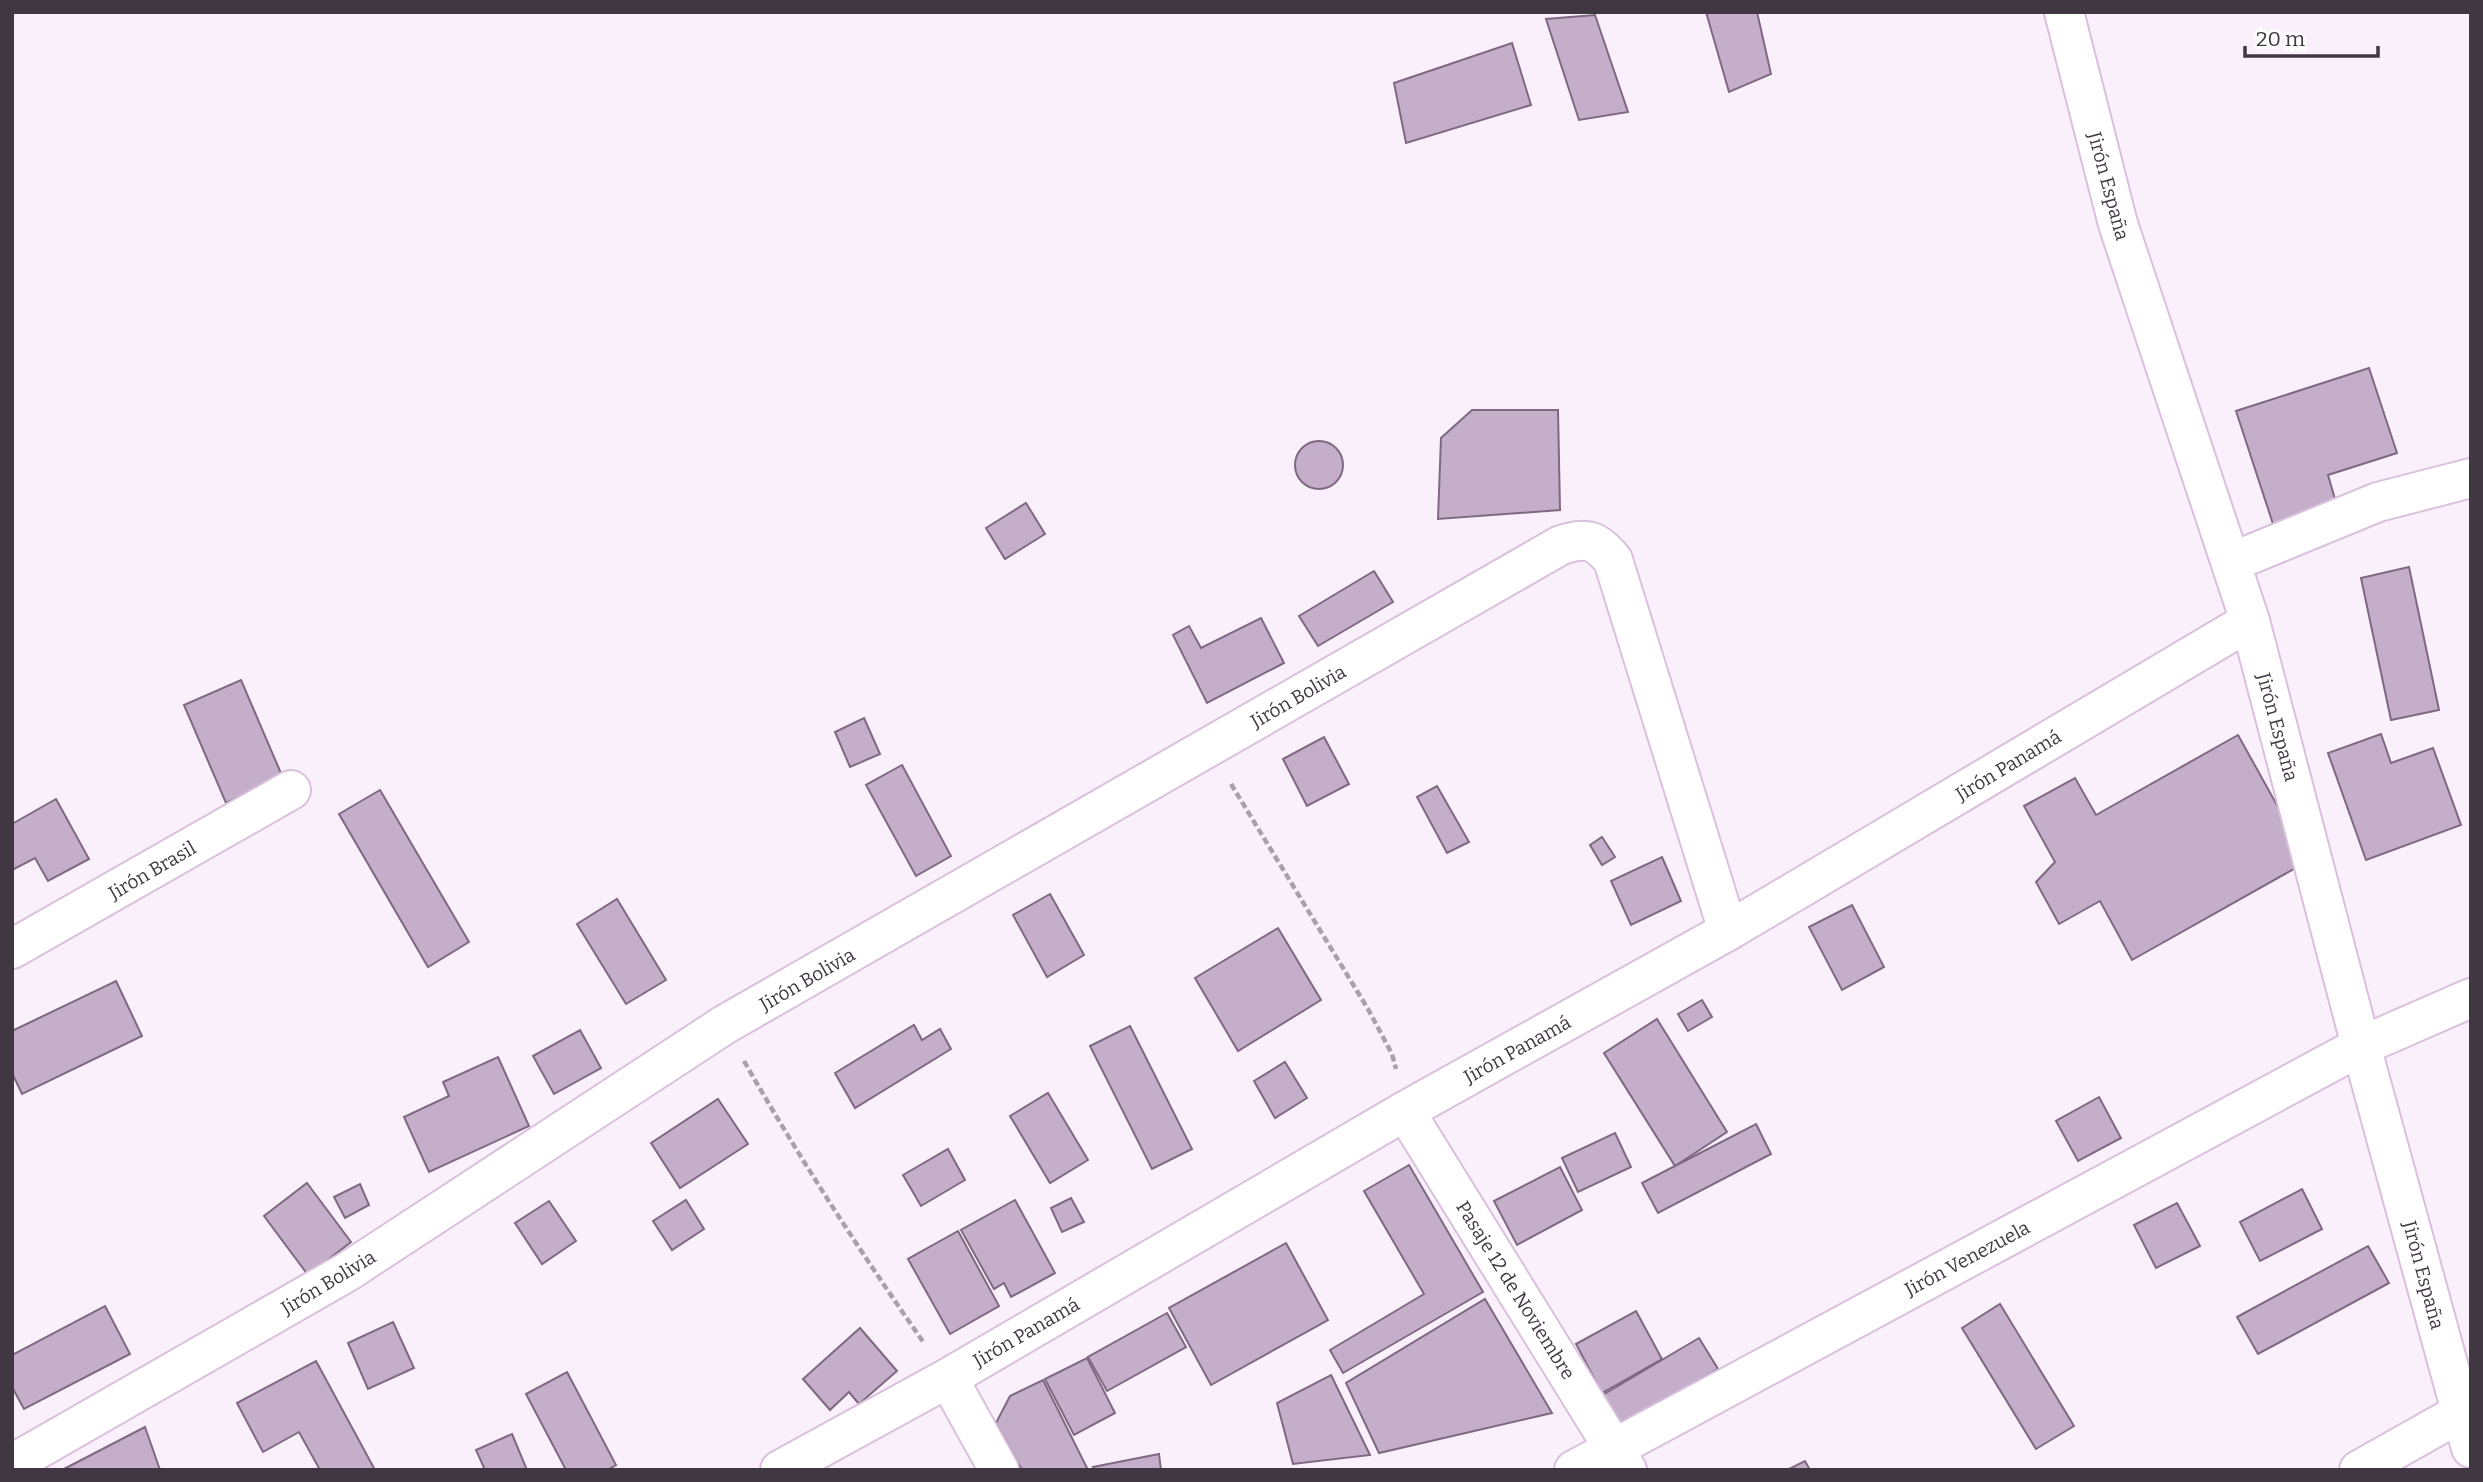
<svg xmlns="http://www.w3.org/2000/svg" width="2483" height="1482" viewBox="0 0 2483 1482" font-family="Bitter,serif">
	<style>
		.building { fill: #c5aec9; stroke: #7f6982; stroke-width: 2 }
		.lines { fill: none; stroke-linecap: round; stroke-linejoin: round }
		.minor-casing { stroke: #d9c0dc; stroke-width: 42 }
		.path { stroke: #aaa0ab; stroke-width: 4.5; stroke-dasharray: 7 3.5; stroke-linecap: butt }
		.minor { stroke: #fff; stroke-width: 38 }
		.labels { text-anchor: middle; stroke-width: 7; stroke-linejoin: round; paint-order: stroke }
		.street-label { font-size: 19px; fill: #413742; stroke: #fff }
	</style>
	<rect width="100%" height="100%" fill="#faf0fb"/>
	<g class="building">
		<polygon points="1706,12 1757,12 1771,74 1729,92"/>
		<polygon points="1595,15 1628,112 1579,120 1546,19"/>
		<polygon points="1512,43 1531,105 1406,143 1394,83"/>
		<polygon points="2369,368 2397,453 2328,475 2337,506 2274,527 2236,411"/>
		<polygon points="1472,410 1558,410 1560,510 1438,519 1441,438"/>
		<circle cx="1319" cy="465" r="24"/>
		<polygon points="1026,503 1045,534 1005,559 986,528"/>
		<polygon points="2409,567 2439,710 2391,720 2361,578"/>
		<polygon points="1374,571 1393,602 1318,646 1299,616"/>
		<polygon points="1261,618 1284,663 1207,703 1173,635 1189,626 1201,648"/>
		<polygon points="241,680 283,778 226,803 184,705"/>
		<polygon points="864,718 880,754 850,767 835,732"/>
		<polygon points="2381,734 2391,763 2433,748 2461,825 2366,860 2328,753"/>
		<polygon points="2238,735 2308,861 2132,960 2100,901 2059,924 2036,882 2055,862 2024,806 2075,778 2096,815"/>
		<polygon points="1324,737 1349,784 1307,806 1283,759"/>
		<polygon points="902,765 951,856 916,876 866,785"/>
		<polygon points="1437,786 1469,842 1447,853 1417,797"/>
		<polygon points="380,790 469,942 428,967 339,814"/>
		<polygon points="56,799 89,859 48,881 35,858 12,870 12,824"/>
		<polygon points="1602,837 1615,857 1602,865 1590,845"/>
		<polygon points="1662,857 1681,901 1631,925 1611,881"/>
		<polygon points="1050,894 1084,955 1047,977 1013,915"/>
		<polygon points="617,899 666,980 626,1004 577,924"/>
		<polygon points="1852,905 1884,967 1842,990 1809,927"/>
		<polygon points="1278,928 1321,1000 1238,1051 1195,978"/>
		<polygon points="116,981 142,1036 22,1094 12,1073 12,1031"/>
		<polygon points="1702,1000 1712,1017 1688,1031 1678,1014"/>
		<polygon points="1657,1019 1727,1132 1675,1166 1604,1053"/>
		<polygon points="914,1025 922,1040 940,1029 951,1049 855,1108 835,1073"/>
		<polygon points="1130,1026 1192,1149 1152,1169 1090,1046"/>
		<polygon points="580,1030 601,1068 554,1094 533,1056"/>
		<polygon points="498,1057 529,1126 429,1172 404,1117 449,1096 443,1082"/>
		<polygon points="1285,1062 1307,1098 1275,1118 1254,1081"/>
		<polygon points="1048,1093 1088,1160 1050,1183 1010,1116"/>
		<polygon points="2099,1097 2121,1138 2078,1161 2056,1121"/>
		<polygon points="718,1099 748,1144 680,1188 651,1143"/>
		<polygon points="1756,1124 1771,1154 1658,1213 1642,1183"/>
		<polygon points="1615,1133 1631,1167 1578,1192 1562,1158"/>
		<polygon points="948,1149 965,1180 921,1206 903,1175"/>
		<polygon points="1409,1165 1483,1292 1343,1373 1330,1350 1424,1294 1364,1191"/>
		<polygon points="1560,1167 1582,1210 1517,1245 1494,1201"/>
		<polygon points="307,1183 351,1242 308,1275 264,1216"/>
		<polygon points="360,1184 369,1205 345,1218 334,1197"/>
		<polygon points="2302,1189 2322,1229 2260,1261 2240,1222"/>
		<polygon points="1071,1198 1084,1222 1062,1232 1051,1208"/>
		<polygon points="686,1200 704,1229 672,1250 653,1221"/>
		<polygon points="1015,1200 1055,1273 1011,1297 1004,1283 994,1289 961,1230"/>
		<polygon points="549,1201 576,1241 542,1264 515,1223"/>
		<polygon points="2177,1203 2200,1246 2156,1268 2134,1225"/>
		<polygon points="958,1231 999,1306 950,1334 908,1259"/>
		<polygon points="1286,1243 1328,1320 1211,1385 1169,1308"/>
		<polygon points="2368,1246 2389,1283 2258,1354 2237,1317"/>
		<polygon points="1485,1299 1552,1413 1379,1453 1346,1383"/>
		<polygon points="2000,1304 2074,1426 2036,1449 1962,1328"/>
		<polygon points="105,1306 130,1354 24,1409 12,1387 12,1355"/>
		<polygon points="1636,1311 1662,1359 1602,1393 1576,1344"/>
		<polygon points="1167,1313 1186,1347 1107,1391 1088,1357"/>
		<polygon points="393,1322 414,1368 368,1389 348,1343"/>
		<polygon points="860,1328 897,1371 859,1404 849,1392 830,1410 803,1379"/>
		<polygon points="1699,1338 1718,1369 1620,1428 1601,1396"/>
		<polygon points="1087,1358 1115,1413 1074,1435 1045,1379"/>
		<polygon points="316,1361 375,1470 320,1470 299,1432 263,1452 237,1403"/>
		<polygon points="567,1372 616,1465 607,1470 566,1470 526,1394"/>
		<polygon points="1331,1375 1370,1455 1293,1464 1277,1403"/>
		<polygon points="1043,1380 1088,1470 1022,1470 996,1423 1010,1396"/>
		<polygon points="145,1427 160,1470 62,1470"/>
		<polygon points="512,1434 527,1470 485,1470 476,1450"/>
		<polygon points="1159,1454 1161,1470 1095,1470 1093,1467"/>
		<polygon points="1805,1461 1810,1470 1790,1470 1789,1469"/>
	</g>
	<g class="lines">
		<defs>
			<g id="minor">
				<polyline points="2064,12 2118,224 2250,621 2361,1046 2471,1448"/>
				<polyline points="2232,562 2378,502 2471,478"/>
				<polyline points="12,949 291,790"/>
				<polyline points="1405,1111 1627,1470"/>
				<polyline points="948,1378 999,1470"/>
				<path d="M12,1464L347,1272L724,1025L1561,545C1587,537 1595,539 1613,560L1728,931"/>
				<polyline points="780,1470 948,1378 1405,1111 1728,931 2250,621"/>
				<polyline points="1574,1470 2361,1046 2471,998"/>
				<polyline points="2359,1470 2471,1407"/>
			</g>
		</defs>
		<use href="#minor" class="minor-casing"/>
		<g class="path">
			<polyline points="1231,784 1368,1009 1392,1054 1396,1069"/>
			<path d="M744,1061C800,1159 859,1250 924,1343"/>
		</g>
		<use href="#minor" class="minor"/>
	</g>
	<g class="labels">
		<g class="street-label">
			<text transform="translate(2109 186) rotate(75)" y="7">Jirón España</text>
			<text transform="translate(1298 696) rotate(-30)" y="7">Jirón Bolivia</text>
			<text transform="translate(2278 727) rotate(75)" y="7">Jirón España</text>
			<text transform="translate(2008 765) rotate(-31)" y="7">Jirón Panamá</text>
			<text transform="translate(152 870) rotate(-30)" y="7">Jirón Brasil</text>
			<text transform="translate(807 979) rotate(-30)" y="7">Jirón Bolivia</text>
			<text transform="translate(1517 1049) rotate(-29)" y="7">Jirón Panamá</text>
			<text transform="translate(1967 1258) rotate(-28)" y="7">Jirón Venezuela</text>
			<text transform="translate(2424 1275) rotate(75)" y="7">Jirón España</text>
			<text transform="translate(328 1282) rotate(-31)" y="7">Jirón Bolivia</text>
			<text transform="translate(1516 1290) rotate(58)" y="7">Pasaje 12 de Noviembre</text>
			<text transform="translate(1026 1332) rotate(-30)" y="7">Jirón Panamá</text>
		</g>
	</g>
	<rect width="2483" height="1482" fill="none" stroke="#413742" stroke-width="28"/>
	<path d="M2245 46v10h133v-10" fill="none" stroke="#413742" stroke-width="3.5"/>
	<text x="2256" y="46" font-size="21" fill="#413742" stroke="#ffffff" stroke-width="5" paint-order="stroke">20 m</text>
</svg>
